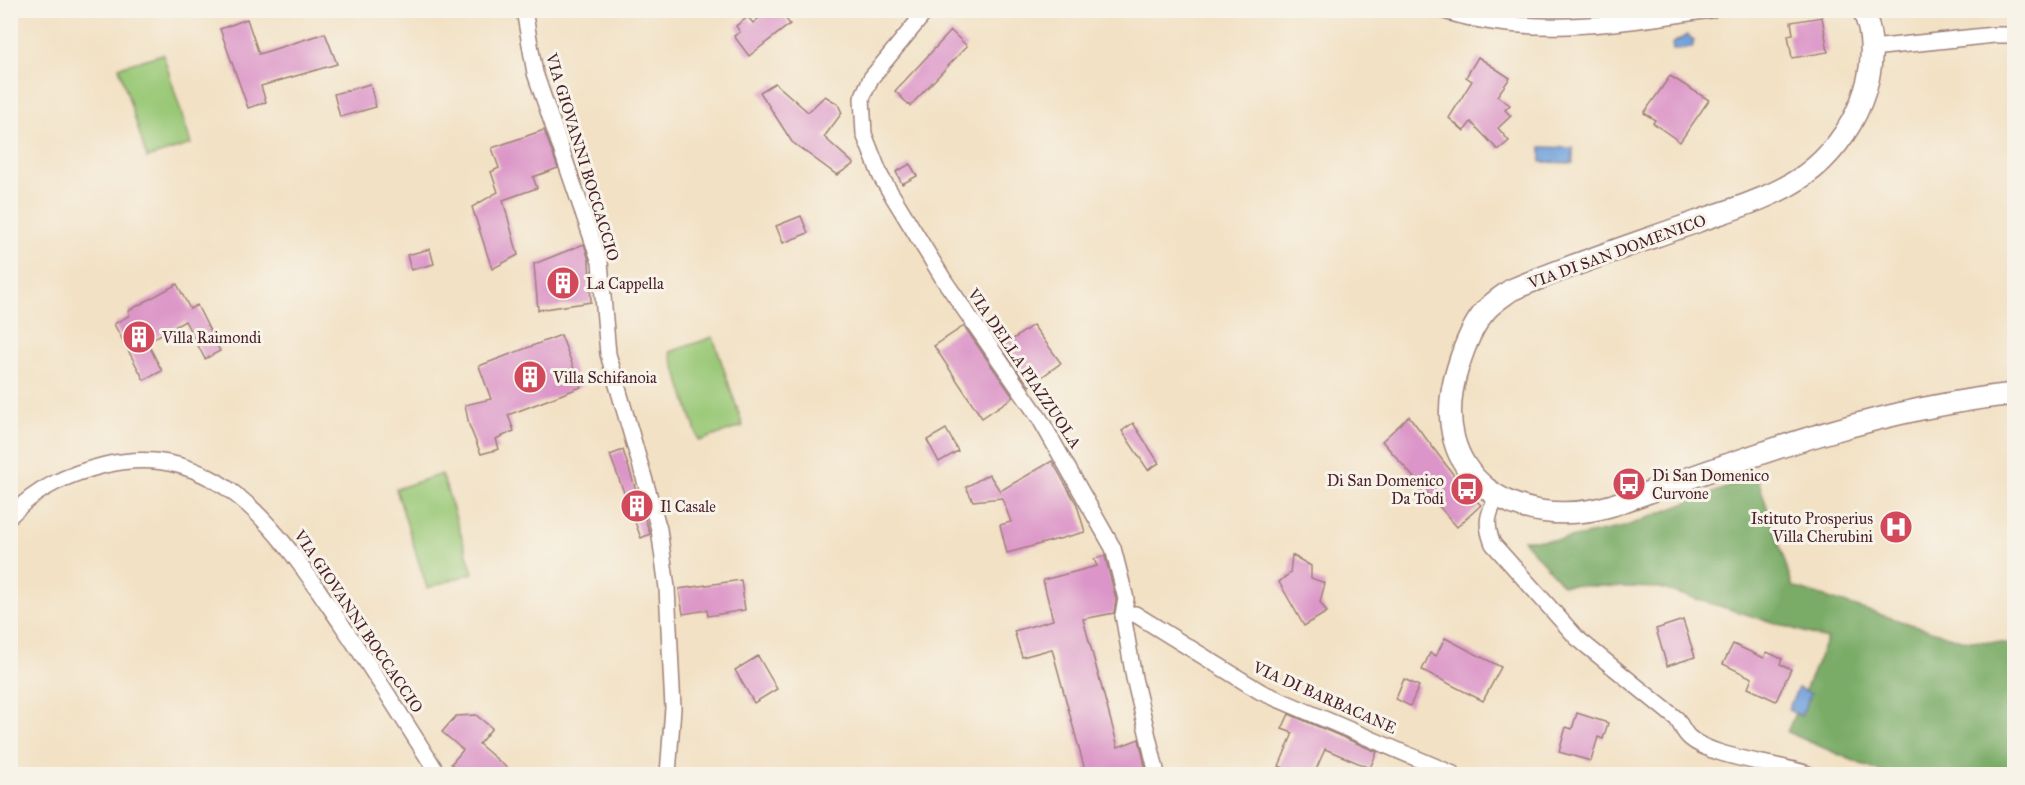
<svg xmlns="http://www.w3.org/2000/svg" width="2025" height="785" viewBox="0 0 2025 785" font-family="'IM FELL Great Primer',serif">
	<style>
		.green { fill: #99c876; stroke: #727450; stroke-width: 1.5 }
		.forest { fill: #7aac67; stroke: #626649; stroke-width: 1.5 }
		.water { fill: #71a1db; stroke: #5e6083; stroke-width: 1.5 }
		.building { fill: #dc95c8 }
		.lines { fill: none; stroke-linecap: round; stroke-linejoin: round }
		.minor-casing { stroke: #9e8078; stroke-width: 18 }
		.secondary-casing { stroke: #9e8078; stroke-width: 24 }
		.minor { stroke: #fff; stroke-width: 15 }
		.secondary { stroke: #fff; stroke-width: 21 }
		.labels { text-anchor: middle; stroke-width: 6; stroke-linejoin: round; paint-order: stroke }
		.street-label { font-size: 16px; fill: #4a1f2b; stroke: #f7f3e8 }
		.poi-label { font-size: 16px; fill: #4a1f2b; stroke: #f7f3e8; text-anchor: start }
	</style>
	<rect width="100%" height="100%" fill="#f7f3e8"/>
	<filter id="ink" filterUnits="userSpaceOnUse"><feTurbulence type="fractalNoise" baseFrequency=".0167" numOctaves="2"/><feDisplacementMap in="SourceGraphic" scale="12" xChannelSelector="R" yChannelSelector="G"/><feConvolveMatrix kernelMatrix="1 2 1 2 8 2 1 2 1" color-interpolation-filters="sRGB"/></filter>
	<filter id="wash" filterUnits="userSpaceOnUse"><feTurbulence type="fractalNoise" baseFrequency=".008" numOctaves="4" result="noise"/><feDisplacementMap in="SourceGraphic" scale="24" xChannelSelector="R" yChannelSelector="G"/><feGaussianBlur stdDeviation="1.35" result="paint"/><feColorMatrix in="noise" values="0 0 0 0 0 0 0 0 0 0 0 0 0 0 0 0 0 1.4 0 .05"/><feComposite in="paint" operator="in"/></filter>
	<g filter="url(#wash)">
		<rect width="100%" height="100%" fill="#f2e1c4"/>
		<g class="green">
			<polygon points="163,54 191,144 147,158 119,67"/>
			<polygon points="713,337 743,426 699,441 670,352"/>
			<polygon points="442,474 473,573 427,588 396,489"/>
		</g>
		<polygon class="forest" points="1757,476 1793,587 1961,640 2014,644 2014,774 1884,774 1787,732 1827,639 1660,588 1563,585 1523,540 1560,540 1624,527"/>
		<g class="water">
			<polygon points="1687,35 1694,40 1692,48 1673,50 1672,44"/>
			<polygon points="1541,147 1573,148 1573,163 1541,162"/>
			<polygon points="1798,688 1811,694 1801,716 1788,710"/>
		</g>
		<g id="blocks">
			<g class="building">
				<polygon points="769,10 779,10 790,24 749,56 734,36 740,32 736,26 748,17 753,23"/>
				<polygon points="1822,17 1828,52 1792,58 1788,35 1793,34 1791,22"/>
				<polygon points="247,19 259,54 325,33 337,64 261,86 266,102 248,108 220,29"/>
				<polygon points="951,31 967,46 910,106 895,91"/>
				<polygon points="1478,57 1510,78 1497,96 1510,105 1505,110 1511,116 1498,128 1509,141 1498,150 1471,122 1464,131 1449,118 1472,81 1466,77"/>
				<polygon points="1670,76 1709,100 1680,142 1653,123 1655,120 1644,113"/>
				<polygon points="775,83 808,112 825,96 838,104 842,113 824,137 854,164 837,175 792,142 760,92"/>
				<polygon points="370,84 376,107 340,117 334,94"/>
				<polygon points="544,130 558,168 533,177 537,188 503,200 518,255 492,269 472,207 498,192 491,172 499,168 492,148"/>
				<polygon points="910,164 917,176 902,184 896,172"/>
				<polygon points="801,216 808,233 783,243 776,226"/>
				<polygon points="584,244 589,260 591,302 538,310 534,264"/>
				<polygon points="430,249 434,264 411,270 407,255"/>
				<polygon points="177,284 190,309 197,305 220,351 205,359 185,321 147,342 162,371 144,380 114,324 130,315 128,311"/>
				<polygon points="1033,325 1061,363 1029,386 1002,347"/>
				<polygon points="964,326 1013,397 982,418 934,346"/>
				<polygon points="561,335 581,387 508,415 514,431 496,439 499,449 481,454 469,425 465,405 491,399 479,366"/>
				<polygon points="1409,416 1465,490 1481,505 1457,527 1382,441"/>
				<polygon points="1133,423 1159,463 1148,470 1122,431"/>
				<polygon points="946,429 958,451 939,462 927,440"/>
				<polygon points="623,450 649,531 650,534 641,538 610,455"/>
				<polygon points="1052,461 1077,505 1085,532 1007,553 1000,525 1011,522 1002,498 973,501 966,487 989,474 1000,491"/>
				<polygon points="1292,555 1311,566 1311,578 1325,583 1320,602 1327,612 1304,626 1279,582 1290,573"/>
				<polygon points="1105,556 1116,599 1114,613 1083,619 1118,747 1139,739 1147,774 1086,774 1052,649 1022,657 1014,631 1053,620 1043,580 1097,566 1094,559"/>
				<polygon points="741,580 745,610 708,616 707,610 683,614 679,589"/>
				<polygon points="1683,620 1695,657 1667,666 1656,629"/>
				<polygon points="1445,638 1501,667 1483,701 1422,670 1430,653 1436,656"/>
				<polygon points="1733,644 1764,658 1767,652 1782,659 1780,664 1791,669 1776,701 1748,688 1752,678 1723,664"/>
				<polygon points="758,656 777,689 754,703 735,670"/>
				<polygon points="1404,679 1419,686 1410,706 1396,699"/>
				<polygon points="1577,713 1608,723 1603,739 1598,737 1591,761 1559,752 1566,727 1572,729"/>
				<polygon points="1289,714 1377,752 1370,768 1325,749 1314,774 1298,774 1279,766 1293,733 1282,729"/>
				<polygon points="476,715 492,728 479,744 514,774 464,774 451,764 463,750 442,732 456,716"/>
			</g>
		</g>
	</g>
	<g filter="url(#ink)">
		<use href="#blocks" fill-opacity="0" stroke="#9e8078" stroke-width="1.5"/>
		<g class="lines">
			<defs>
				<g id="minor">
					<polyline points="524,10 535,73 600,262 608,354 659,529 667,588 673,708 668,774"/>
					<polyline points="927,10 871,78 862,98 864,134 881,177 944,280 1040,419 1113,548 1126,599 1123,615 1134,678 1157,774"/>
					<path d="M1441,10C1528,39 1622,23 1711,10"/>
					<polyline points="1872,48 1994,35 2014,35"/>
					<path d="M1498,496C1487,514 1485,525 1493,544L1577,638L1677,719C1681,725 1684,733 1690,738C1713,758 1776,763 1808,774"/>
					<path d="M10,516C37,488 68,474 105,465C221,438 283,538 340,622C374,672 406,723 438,774"/>
					<polyline points="1123,615 1135,614 1261,692 1453,774"/>
				</g>
				<path id="secondary" d="M1863,10C1888,67 1853,141 1805,175C1773,198 1732,209 1696,222C1634,244 1572,264 1511,290C1503,296 1493,302 1486,310C1472,326 1464,347 1458,367C1423,476 1516,535 1613,505C1745,458 1874,409 2014,394"/>
			</defs>
			<use href="#minor" class="minor-casing"/>
			<use href="#secondary" class="secondary-casing"/>
			<use href="#minor" class="minor"/>
			<use href="#secondary" class="secondary"/>
		</g>
	</g>
	<defs>
		<symbol id="building-disc" viewBox="-11 -11 22 22"><circle r="9.5" fill="#d1495b" stroke="#f7f3e8"/><path d="M-4-6H4V6H1V3H-1V6H-4ZM-2.5-4.3h1.7v1.8h-1.7ZM.8-4.3h1.7v1.8H.8ZM-2.5-1h1.7V.8h-1.7ZM.8-1h1.7V.8H.8Z" fill="#fff"/></symbol>
		<symbol id="bus-disc" viewBox="-11 -11 22 22"><circle r="9.5" fill="#d1495b" stroke="#f7f3e8"/><path d="M-5-6H5V4H4V6H2V4H-2V6H-4V4H-5ZM-3.5-4V0h7V-4ZM-3.5 1.2v1.5H-2V1.2ZM2 1.2v1.5H3.5V1.2Z" fill="#fff"/></symbol>
		<symbol id="hospital-disc" viewBox="-11 -11 22 22"><circle r="9.5" fill="#d1495b" stroke="#f7f3e8"/><path d="M-5-5h3v3.5h4V-5h3V5h-3V1.5h-4V5h-3Z" fill="#fff"/></symbol>
	</defs>
	<g fill-rule="evenodd">
		<use href="#building-disc" x="544" y="264" width="38" height="38"/>
		<use href="#building-disc" x="120" y="318" width="38" height="38"/>
		<use href="#building-disc" x="511" y="358" width="38" height="38"/>
		<use href="#bus-disc" x="1610" y="465" width="38" height="38"/>
		<use href="#bus-disc" x="1448" y="470" width="38" height="38"/>
		<use href="#building-disc" x="618" y="487" width="38" height="38"/>
		<use href="#hospital-disc" x="1877" y="508" width="38" height="38"/>
	</g>
	<g class="labels">
		<g class="street-label">
			<text transform="translate(583 157) rotate(73)" y="6">VIA GIOVANNI BOCCACCIO</text>
			<text transform="translate(1617 251) rotate(-20)" y="6">VIA DI SAN DOMENICO</text>
			<text transform="translate(1025 368) rotate(56)" y="6">VIA DELLA PIAZZUOLA</text>
			<text transform="translate(359 621) rotate(56)" y="6">VIA GIOVANNI BOCCACCIO</text>
			<text transform="translate(1325 697) rotate(24)" y="6">VIA DI BARBACANE</text>
		</g>
		<g class="poi-label">
			<text x="586" y="289">La Cappella</text>
			<text x="162" y="343">Villa Raimondi</text>
			<text x="553" y="383">Villa Schifanoia</text>
			<text x="1652" y="481">Di San Domenico<tspan x="1652" dy="18">Curvone</tspan></text>
			<text x="1444" y="486" text-anchor="end">Di San Domenico<tspan x="1444" dy="18">Da Todi</tspan></text>
			<text x="660" y="512">Il Casale</text>
			<text x="1873" y="524" text-anchor="end">Istituto Prosperius<tspan x="1873" dy="18">Villa Cherubini</tspan></text>
		</g>
	</g>
	<rect width="2025" height="785" fill="none" stroke="#f7f3e8" stroke-width="36"/>
</svg>
